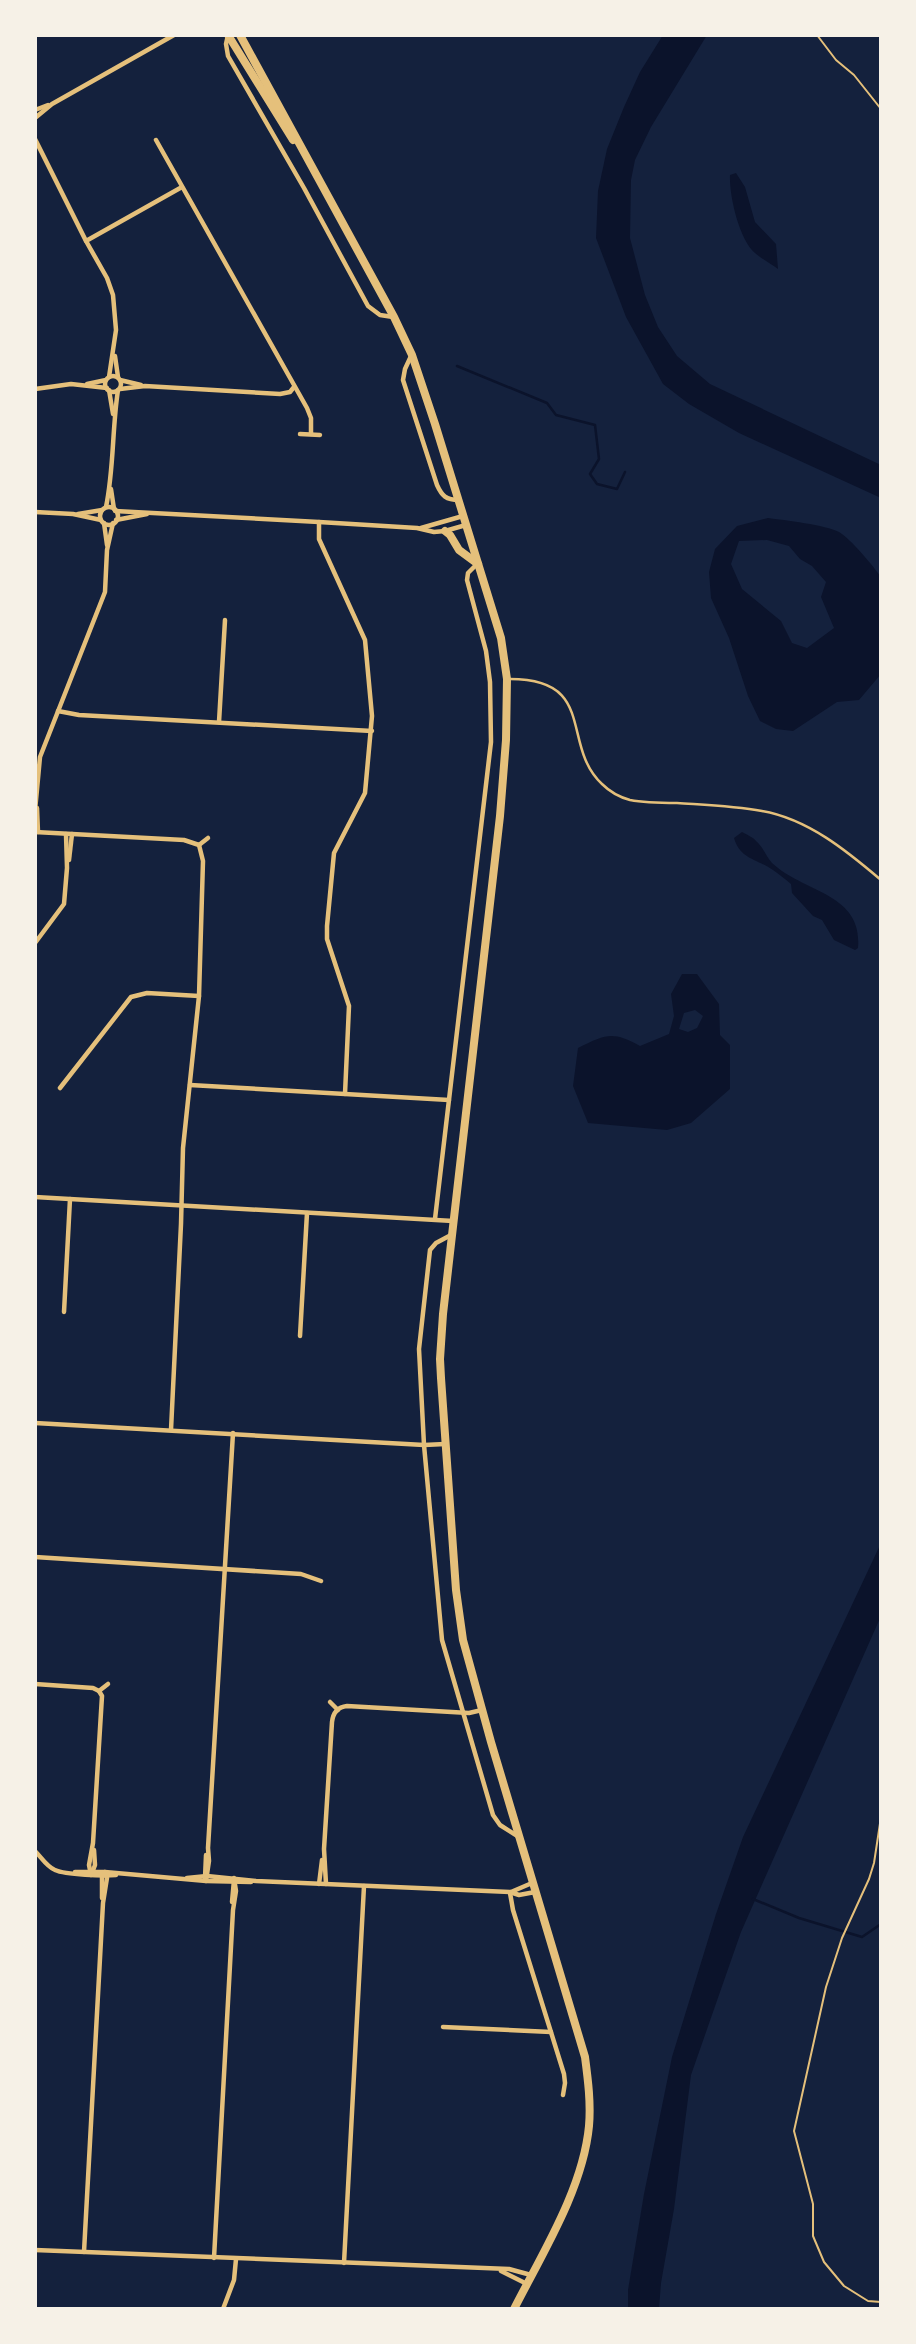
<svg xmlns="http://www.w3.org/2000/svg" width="916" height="2344" viewBox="0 0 916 2344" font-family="'Alegreya Sans',sans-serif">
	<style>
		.water { fill: #0b132b; fill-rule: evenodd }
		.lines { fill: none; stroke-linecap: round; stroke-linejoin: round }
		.stream { stroke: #0b132b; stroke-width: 2.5 }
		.path { stroke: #e5c07b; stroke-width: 2 }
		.service { stroke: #e5c07b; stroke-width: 2.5 }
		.minor { stroke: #e5c07b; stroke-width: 4.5 }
		.primary { stroke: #e5c07b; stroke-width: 8 }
	</style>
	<rect width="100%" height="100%" fill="#14213d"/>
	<g class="water">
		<polygon points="663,35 707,35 651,127 635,160 631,180 630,238 645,295 658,327 677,356 710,384 881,465 881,498 739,433 689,404 663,384 626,317 596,238 598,191 607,149 624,107 640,72"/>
		<path d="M736,173L745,187L755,222L776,244L778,269C771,264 762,259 755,253C739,239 729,195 730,175Z"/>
		<path d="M768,518C784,520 826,525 839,532C850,538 874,567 881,577V674L859,700L837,702L793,731L776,729L760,721L748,696L729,638L711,598L709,572L715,549L737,526ZM767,540L789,546L800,559L812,566L826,582L821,597L834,628L807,648L792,643L781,621L742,589L731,564L739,541Z"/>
		<path d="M742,832C747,835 753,837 756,841C763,847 766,856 772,863C804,893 863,893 858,948L855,950L834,940L822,920L813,916L792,893L791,884C785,879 779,874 773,870C757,859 740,859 734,838Z"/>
		<path d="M682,974H697L719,1004L720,1035L730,1045V1089L691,1123L667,1130L588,1123L573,1086L578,1048C606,1034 613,1031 640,1046L669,1034L674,1016L671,994ZM695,1010L703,1016L697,1028L688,1032L679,1029L684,1013Z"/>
		<polygon points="881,1543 881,1616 741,1932 691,2075 674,2209 661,2283 659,2309 628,2309 628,2290 644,2194 672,2057 716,1914 743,1837"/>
	</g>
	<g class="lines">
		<g class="stream">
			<polyline points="457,366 547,403 556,415 595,425 599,459 590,474 597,484 617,489 625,472"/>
			<polyline points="753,1899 799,1918 862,1937 881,1924"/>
		</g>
		<g class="path">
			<polyline points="817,35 836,60 854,75 881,109"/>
			<polyline points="881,1817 874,1863 869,1879 842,1938 826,1987 794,2131 813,2204 813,2236 824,2262 844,2286 868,2301 881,2302"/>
		</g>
		<path class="service" d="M510,679C598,679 560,745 602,784C610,792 619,797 630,800C645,803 662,803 677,803C706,805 734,806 762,811C808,819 847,851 881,880"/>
		<g class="minor">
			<polyline points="228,35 226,44 228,56 304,188 368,306 380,315 393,317"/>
			<polyline points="35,110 48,105"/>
			<polyline points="35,118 52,104 174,35"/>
			<polyline points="35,139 86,241 107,278 113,295 116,330 109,377"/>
			<polyline points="156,140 307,408 311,418 311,434"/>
			<polyline points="86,241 182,187"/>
			<polyline points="115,356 118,377"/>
			<path d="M411,356L405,369L403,380L437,485C442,496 446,500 459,500"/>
			<circle cx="113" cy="384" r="8"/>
			<polyline points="120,380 141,385"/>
			<polyline points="87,384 106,380"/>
			<polyline points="35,389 71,384 107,388"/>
			<polyline points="120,389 145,386 280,394 290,392 294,387"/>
			<polyline points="109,390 113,414"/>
			<polyline points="300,434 320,435"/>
			<polyline points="111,489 114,509"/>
			<path d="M106,507C114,469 112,429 118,390"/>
			<circle cx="109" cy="516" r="9"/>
			<polyline points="115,511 319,522 417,528 434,532 445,531 466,525"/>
			<polyline points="35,512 73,514 101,520"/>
			<polyline points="78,514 102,510"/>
			<polyline points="116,520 147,514"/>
			<polyline points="319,522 319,539 365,640 372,716 365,793 334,853 327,926 327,939 349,1006 345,1094"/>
			<polyline points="104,523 107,545"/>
			<polyline points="421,528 463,516"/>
			<polyline points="58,711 79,715 372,731"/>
			<polyline points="219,722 225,620"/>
			<polyline points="37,808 38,832"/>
			<polyline points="35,811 40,757 105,592 107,550 113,523"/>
			<polyline points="35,832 184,840 199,845"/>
			<polyline points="199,845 208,838"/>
			<polyline points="69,860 72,834"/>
			<polyline points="35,943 64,904 67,868 66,834"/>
			<polyline points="190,1085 449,1100"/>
			<polyline points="60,1088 131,997 147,993 199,996"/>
			<polyline points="35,1197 453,1221"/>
			<polyline points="435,1219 491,742 490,682 486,651 467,580 468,573 477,564"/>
			<polyline points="451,1235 436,1243 430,1250 419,1349 424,1445 442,1640 493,1815 500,1825 519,1837"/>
			<polyline points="64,1312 70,1199"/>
			<polyline points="300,1336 307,1213"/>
			<polyline points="35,1423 424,1445 445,1444"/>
			<polyline points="171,1430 181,1224 183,1148 199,996 203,861 199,845"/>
			<polyline points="35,1557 301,1574 321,1581"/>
			<polyline points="35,1684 93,1688 99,1691 102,1696 93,1843 89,1865 91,1875"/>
			<polyline points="99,1691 108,1684"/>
			<polyline points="330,1702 338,1710"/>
			<path d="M35,1851C41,1857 47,1867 55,1870C66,1875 104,1876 116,1875"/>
			<polyline points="75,1872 105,1872 206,1881 251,1882"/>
			<polyline points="92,1873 95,1865 94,1850"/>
			<polyline points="187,1878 207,1876 256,1881 510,1892 519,1895 535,1892"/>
			<polyline points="205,1878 206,1855"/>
			<polyline points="206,1881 209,1861 208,1848 233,1433"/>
			<polyline points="319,1884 322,1860"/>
			<path d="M326,1884L324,1849L332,1722C333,1713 338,1707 347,1706L469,1713L482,1710"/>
			<polyline points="511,1892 532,1883"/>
			<polyline points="510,1893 513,1910 564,2074 565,2083 563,2095"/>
			<polyline points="102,1898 102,1876"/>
			<polyline points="232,1902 234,1880"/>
			<polyline points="443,2027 551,2032"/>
			<polyline points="35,2250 509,2269 531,2275"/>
			<polyline points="84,2252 103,1903 107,1878 105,1872"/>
			<polyline points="214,2258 233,1910 236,1891 234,1878"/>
			<polyline points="344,2263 364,1886"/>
			<polyline points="501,2271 527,2284"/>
			<polyline points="223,2309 234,2280 236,2259"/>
		</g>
		<g class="primary">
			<polyline points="228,35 293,140"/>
			<path d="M240,35L394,317L412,355L435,424L501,638L507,679L506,740L500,816L443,1314L440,1359L441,1378L456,1590L463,1640L491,1742L585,2057C588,2080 591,2103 589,2126C583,2189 542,2254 514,2309"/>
			<polyline points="445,531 450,535 459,550 478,564"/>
		</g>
	</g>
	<rect width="916" height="2344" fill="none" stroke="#f6f1e7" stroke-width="74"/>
</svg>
